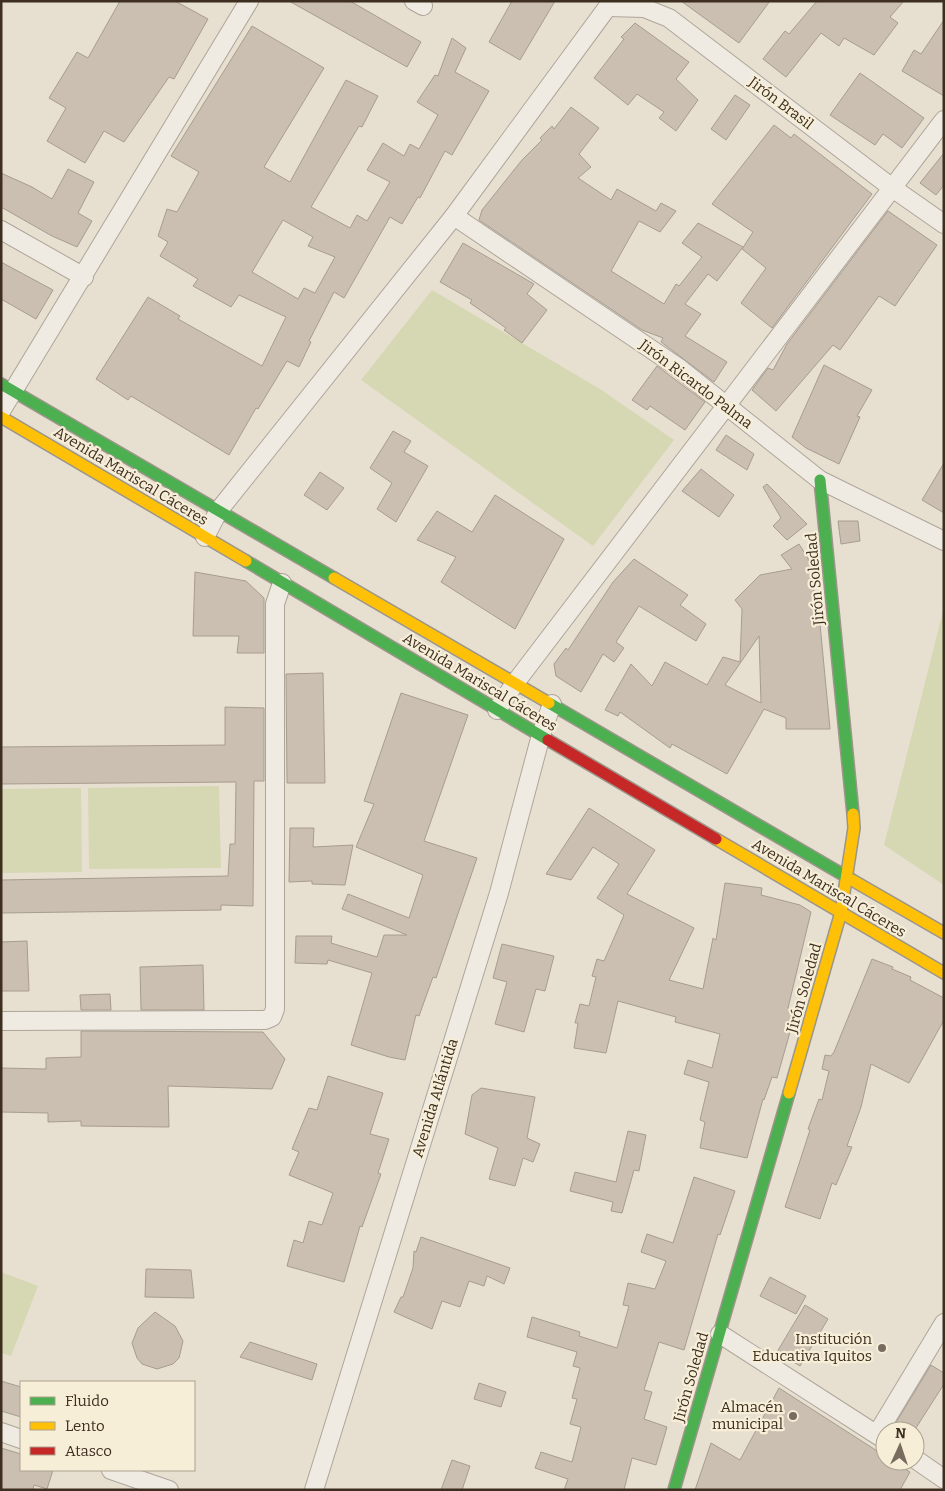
<svg xmlns="http://www.w3.org/2000/svg" width="945" height="1491" viewBox="0 0 945 1491" font-family="Bitter,serif">
	<style>
		.green { fill: #d6d7b3 }
		.building { fill: #cbbfb2; stroke: #a89c90; fill-rule: evenodd }
		.lines { fill: none; stroke-linecap: round; stroke-linejoin: round }
		.street-casing { stroke: #ada599; stroke-width: 20 }
		.fast-casing { stroke: #9c958a; stroke-width: 14 }
		.slow-casing { stroke: #9c958a; stroke-width: 14 }
		.jam-casing { stroke: #9c958a; stroke-width: 14 }
		.street { stroke: #efebe3; stroke-width: 18 }
		.fast { stroke: #4caf50; stroke-width: 11 }
		.slow { stroke: #ffc107; stroke-width: 11 }
		.jam { stroke: #c62828; stroke-width: 11 }
		.poi-dot { fill: #786c5e; stroke: #f7eed8; stroke-width: 2 }
		.labels { text-anchor: middle; stroke-width: 4.5; stroke-linejoin: round; paint-order: stroke }
		.street-label { font-size: 15px; fill: #3d2e20; stroke: #f7eed8 }
		.poi-label { font-size: 15px; fill: #3d2e20; stroke: #f7eed8; text-anchor: end }
	</style>
	<rect width="100%" height="100%" fill="#e7e0d1"/>
	<g class="green">
		<polygon points="432,290 600,389 674,440 593,546 361,380"/>
		<polygon points="944,607 944,885 884,845"/>
		<polygon points="219,786 221,868 89,869 88,788"/>
		<polygon points="81,788 82,872 1,873 1,789"/>
		<polygon points="1,1272 38,1286 11,1356 1,1353"/>
	</g>
	<g class="building">
		<polygon points="120,1 175,1 208,19 174,79 169,77 124,142 104,131 85,163 47,141 66,108 49,98 77,52 88,58"/>
		<polygon points="289,1 350,1 421,42 407,67"/>
		<polygon points="512,1 555,1 520,60 489,42"/>
		<polygon points="681,1 770,1 739,43"/>
		<polygon points="817,1 904,1 890,17 898,23 874,55 844,38 839,46 821,33 786,77 763,59 785,31 789,34"/>
		<polygon points="944,20 944,96 902,71 914,50 921,54"/>
		<polygon points="635,23 689,62 676,79 698,100 676,131 659,118 664,112 637,94 628,105 594,78 624,39 621,37"/>
		<path d="M252,26L324,68L264,167L290,182L346,80L378,96L362,127L359,126L311,207L350,228L357,215L367,221L390,182L367,170L383,143L404,156L410,144L419,149L438,115L417,102L435,75L438,76L452,38L466,48L455,72L489,91L452,155L445,151L420,198L418,197L402,224L390,217L344,298L334,292L309,341L311,342L299,367L287,361L258,409L256,408L229,455L131,396L128,400L96,379L148,297L180,316L178,319L262,366L286,317L239,295L231,307L193,286L198,279L160,256L168,242L158,236L167,209L177,212L199,172L171,156ZM283,220L313,237L308,246L335,257L315,293L304,288L298,299L252,272Z"/>
		<polygon points="860,73 924,118 902,148 883,134 875,145 830,115"/>
		<polygon points="735,95 750,105 726,140 711,129"/>
		<polygon points="571,107 599,128 579,154 591,167 578,178 611,200 617,189 656,211 661,203 676,211 660,232 639,221 611,271 664,304 676,284 679,286 702,257 682,243 698,223 743,247 717,281 708,274 685,304 701,314 685,336 727,362 714,382 661,342 663,338 642,330 479,220 482,210 522,160 542,140 540,138 552,126 554,129"/>
		<polygon points="774,125 791,138 794,134 872,194 772,328 741,303 766,268 742,249 753,232 712,204"/>
		<polygon points="944,153 944,185 936,195 920,183"/>
		<polygon points="68,169 94,182 78,213 92,221 77,247 52,236 1,207 1,173 32,187 52,199"/>
		<polygon points="888,211 937,245 895,306 879,296 840,350 833,345 776,411 752,390 768,368 773,370 787,344"/>
		<polygon points="463,243 534,284 527,294 547,310 522,343 504,330 506,328 470,303 472,300 440,282"/>
		<polygon points="1,262 53,290 36,319 1,299"/>
		<polygon points="824,365 872,390 857,416 860,417 839,464 806,448 792,437"/>
		<polygon points="657,366 705,402 685,430 650,406 647,410 632,400"/>
		<polygon points="393,431 411,441 404,452 428,466 396,522 377,509 392,483 370,468"/>
		<polygon points="726,435 754,454 747,470 716,450"/>
		<polygon points="944,463 944,513 922,500"/>
		<polygon points="701,469 734,495 719,517 682,491"/>
		<polygon points="320,472 344,488 327,510 304,495"/>
		<polygon points="767,484 807,524 787,540 773,526 781,518 763,487"/>
		<polygon points="495,495 564,539 515,629 441,582 456,557 417,540 437,511 472,532"/>
		<polygon points="838,521 858,521 860,541 841,544"/>
		<path d="M799,544L808,558L820,624L830,729H786V718L764,709L727,774L672,744L670,748L620,712L618,716L605,710L631,664L652,686L665,662L707,685L723,657L740,662L742,609L735,600L760,575L792,569L781,555ZM759,636L761,703L725,685Z"/>
		<polygon points="634,559 688,595 680,605 706,624 696,641 639,606 616,642 624,648 614,662 603,654 581,692 556,676 554,664 566,648 568,650 613,582"/>
		<polygon points="195,572 246,581 264,598 264,653 237,653 239,636 193,636"/>
		<polygon points="323,673 325,783 287,783 286,674"/>
		<polygon points="401,693 468,715 424,841 477,858 436,978 433,977 419,1016 416,1015 405,1060 389,1057 351,1045 372,973 328,960 327,964 295,963 296,936 332,936 331,943 377,957 384,935 407,935 342,909 348,894 409,918 423,875 356,847 374,804 364,801"/>
		<polygon points="225,707 264,708 264,781 254,781 253,906 221,905 221,910 1,913 1,880 228,876 230,844 235,844 236,782 1,784 1,747 225,745"/>
		<polygon points="589,808 655,850 627,894 694,928 669,980 703,989 713,938 716,940 725,883 762,888 761,895 800,905 811,912 788,1008 796,1011 777,1078 772,1077 764,1100 763,1099 747,1158 700,1148 705,1122 700,1120 709,1082 684,1074 688,1060 712,1068 720,1034 675,1022 676,1017 618,1001 606,1053 574,1048 578,1023 575,1023 580,1004 589,1006 596,977 592,976 597,959 604,961 624,915 597,898 619,864 593,847 571,880 546,874"/>
		<polygon points="290,828 314,828 313,847 353,845 345,885 312,884 312,881 289,882"/>
		<polygon points="27,941 29,991 1,991 1,942"/>
		<polygon points="502,944 554,956 545,991 536,989 524,1032 495,1024 507,982 493,978"/>
		<polygon points="872,959 893,967 892,969 911,977 910,980 944,998 944,1020 909,1083 871,1064 861,1107 847,1146 852,1147 836,1185 832,1183 820,1219 785,1207 810,1130 808,1129 819,1099 822,1100 829,1071 822,1069 825,1055 831,1056 834,1052"/>
		<polygon points="203,965 204,1010 141,1010 140,967"/>
		<polygon points="110,994 111,1010 81,1010 80,995"/>
		<polygon points="81,1031 263,1032 285,1059 272,1089 168,1086 169,1127 81,1126 81,1121 48,1122 48,1113 1,1112 1,1068 46,1069 46,1058 81,1057"/>
		<polygon points="328,1076 383,1093 370,1134 389,1139 378,1173 381,1174 362,1227 360,1226 344,1282 287,1266 294,1240 303,1243 309,1221 322,1225 333,1193 289,1175 299,1152 292,1149 309,1108 317,1110"/>
		<polygon points="481,1088 535,1097 527,1138 540,1144 533,1162 523,1158 515,1186 489,1179 498,1148 465,1134 472,1095"/>
		<polygon points="628,1131 646,1135 639,1171 634,1170 622,1213 611,1211 613,1202 570,1191 575,1172 616,1182"/>
		<polygon points="694,1177 735,1191 720,1235 718,1234 684,1350 659,1342 644,1390 652,1392 644,1419 667,1427 656,1465 632,1458 624,1490 564,1490 568,1479 535,1468 541,1452 572,1462 581,1427 570,1424 577,1399 572,1398 580,1368 573,1366 577,1352 527,1337 532,1317 580,1332 579,1336 617,1348 629,1306 623,1305 628,1283 655,1289 666,1261 641,1252 647,1234 673,1243"/>
		<polygon points="421,1237 510,1268 504,1284 487,1276 484,1286 469,1281 460,1307 442,1301 432,1329 394,1312 401,1297 403,1297 413,1268 414,1251 416,1252"/>
		<polygon points="146,1269 191,1270 194,1298 145,1297"/>
		<polygon points="770,1277 806,1296 796,1314 760,1296"/>
		<polygon points="805,1305 828,1319 800,1366 777,1352"/>
		<polygon points="155,1312 175,1326 183,1341 179,1358 173,1364 157,1369 142,1364 137,1358 132,1343 138,1328"/>
		<polygon points="250,1342 317,1364 312,1380 240,1357"/>
		<polygon points="931,1365 944,1373 944,1384 914,1431 907,1431 895,1424"/>
		<polygon points="1,1381 21,1387 21,1417 1,1411"/>
		<polygon points="479,1383 506,1392 501,1407 474,1399"/>
		<polygon points="779,1388 885,1456 885,1461 893,1461 910,1472 900,1490 695,1490 711,1443 740,1460"/>
		<polygon points="1,1448 21,1454 21,1470 53,1470 47,1489 34,1485 33,1490 1,1490"/>
		<polygon points="452,1460 470,1466 462,1490 441,1490"/>
	</g>
	<g class="lines">
		<defs>
			<g id="street">
				<polyline points="414,1 423,6"/>
				<polyline points="608,7 644,8 669,18 891,187 944,224"/>
				<polyline points="454,216 679,368 820,480 944,541"/>
				<polyline points="1,230 84,277"/>
				<polyline points="1,411 249,1"/>
				<polyline points="205,537 219,510 454,216 612,1"/>
				<polyline points="497,710 515,683 944,120"/>
				<polyline points="1,1021 265,1020 272,1017 275,1009 275,604 282,583"/>
				<polyline points="720,1334 885,1440"/>
				<polyline points="1,1432 21,1439"/>
				<polyline points="877,1434 944,1323"/>
				<polyline points="915,1459 944,1479"/>
				<polyline points="111,1470 169,1490"/>
				<polyline points="314,1490 499,893 541,735 552,704"/>
			</g>
			<g id="fast">
				<polyline points="1,384 334,578"/>
				<polyline points="820,480 853,814"/>
				<polyline points="246,561 548,740"/>
				<polyline points="549,703 852,880"/>
				<polyline points="674,1490 789,1093"/>
			</g>
			<g id="slow">
				<polyline points="1,417 246,561"/>
				<polyline points="334,578 549,703"/>
				<polyline points="716,839 944,973"/>
				<polyline points="852,880 944,933"/>
				<polyline points="789,1093 841,912 854,828 853,814"/>
			</g>
			<polyline id="jam" points="548,740 716,839"/>
		</defs>
		<use href="#street" class="street-casing"/>
		<use href="#fast" class="fast-casing"/>
		<use href="#slow" class="slow-casing"/>
		<use href="#jam" class="jam-casing"/>
		<use href="#street" class="street"/>
		<use href="#fast" class="fast"/>
		<use href="#slow" class="slow"/>
		<use href="#jam" class="jam"/>
	</g>
	<g class="poi-dot">
		<circle cx="882" cy="1348" r="5"/>
		<circle cx="793" cy="1416" r="5"/>
	</g>
	<g class="labels">
		<g class="street-label">
			<text transform="translate(781 103) rotate(37)" y="5">Jirón Brasil</text>
			<text transform="translate(696 384) rotate(37)" y="5">Jirón Ricardo Palma</text>
			<text transform="translate(131 476) rotate(31)" y="5">Avenida Mariscal Cáceres</text>
			<text transform="translate(815 579) rotate(-95)" y="5">Jirón Soledad</text>
			<text transform="translate(480 682) rotate(31)" y="5">Avenida Mariscal Cáceres</text>
			<text transform="translate(829 888) rotate(31)" y="5">Avenida Mariscal Cáceres</text>
			<text transform="translate(804 988) rotate(-74)" y="5">Jirón Soledad</text>
			<text transform="translate(435 1098) rotate(-73)" y="5">Avenida Atlántida</text>
			<text transform="translate(691 1377) rotate(-74)" y="5">Jirón Soledad</text>
		</g>
		<g class="poi-label">
			<text x="872" y="1344">Institución<tspan x="872" dy="17">Educativa Iquitos</tspan></text>
			<text x="783" y="1412">Almacén<tspan x="783" dy="17">municipal</tspan></text>
		</g>
	</g>
	<rect width="945" height="1491" fill="none" stroke="#3d2e20" stroke-width="5"/>
	<rect x="20" y="1381" width="175" height="90" fill="#f7eed8" stroke="#ada18e"/>
	<rect x="30" y="1397" width="25" height="8" fill="#4caf50" stroke="#ada18e"/>
	<text x="65" y="1406" font-size="15" fill="#3d2e20">Fluido</text>
	<rect x="30" y="1422" width="25" height="8" fill="#ffc107" stroke="#ada18e"/>
	<text x="65" y="1431" font-size="15" fill="#3d2e20">Lento</text>
	<rect x="30" y="1447" width="25" height="8" fill="#c62828" stroke="#ada18e"/>
	<text x="65" y="1456" font-size="15" fill="#3d2e20">Atasco</text>
	<g transform="translate(900 1446) rotate(3)"><circle r="24" fill="#f7eed8" stroke="#ada18e"/>
	<path d="M0-4L9 19L0 12L-9 19Z" fill="#786c5e"/>
	<text y="-8" font-size="14" font-weight="bold" text-anchor="middle" fill="#3d2e20">N</text>
	</g>
</svg>
